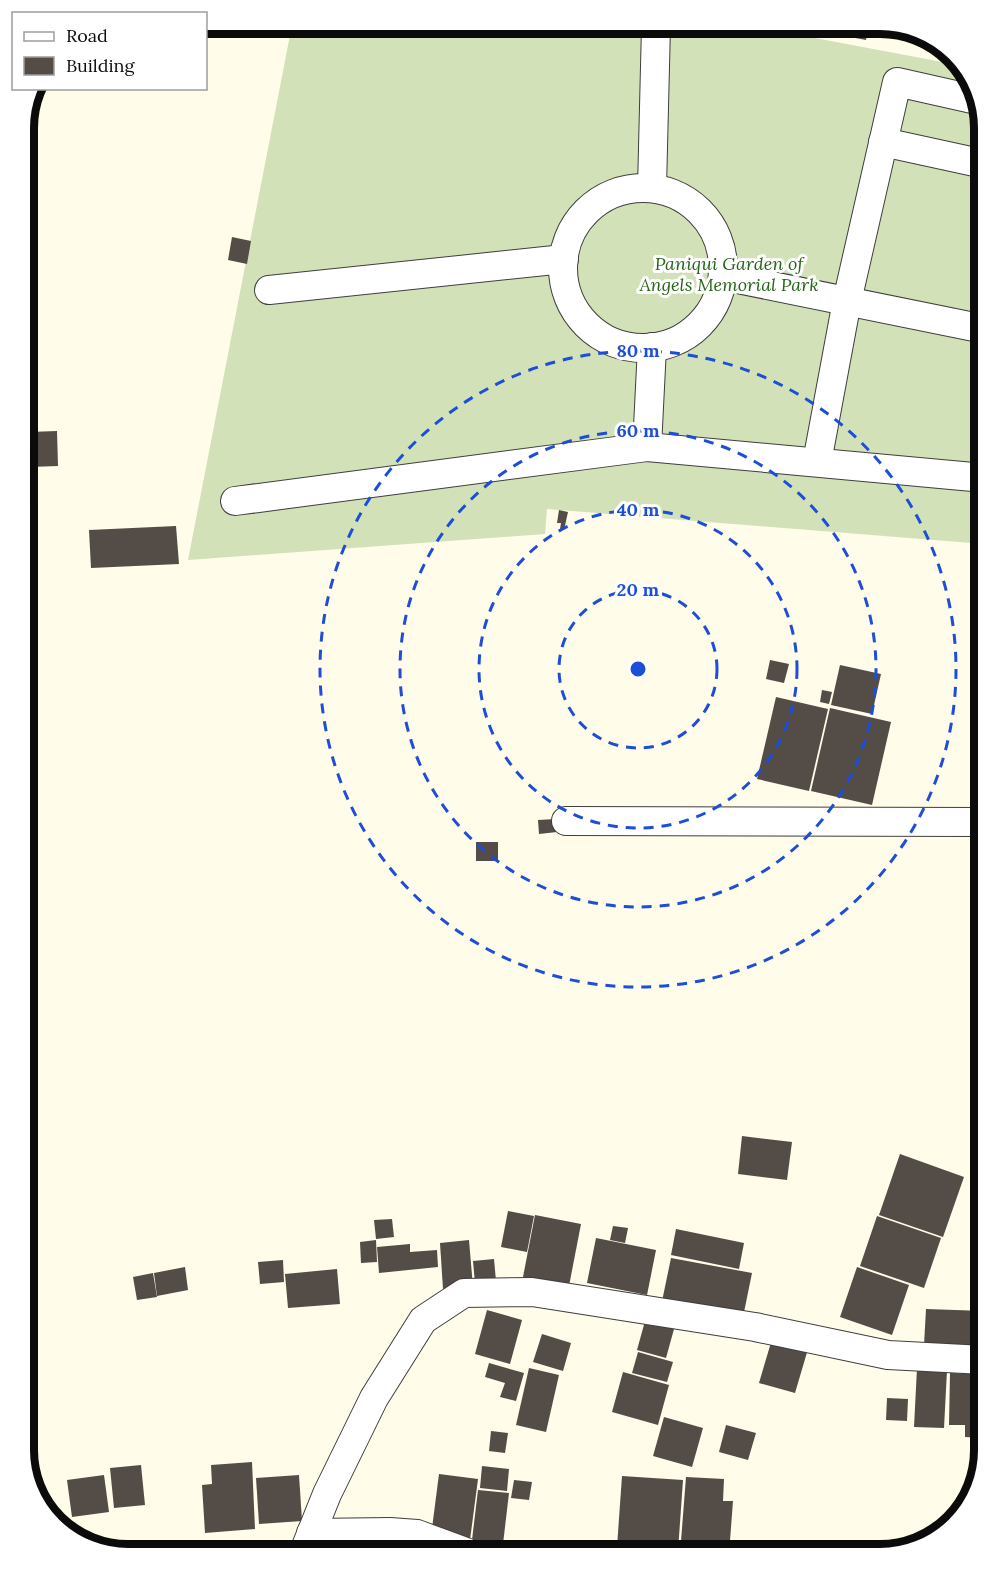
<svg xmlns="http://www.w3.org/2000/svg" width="1008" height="1578" viewBox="0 0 1008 1578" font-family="Lora,serif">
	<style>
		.cemetery { fill: #d3e1b9 }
		.building { fill: #544c47 }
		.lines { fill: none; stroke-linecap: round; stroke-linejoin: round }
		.minor-casing { stroke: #3e3e3e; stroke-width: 30 }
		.minor { stroke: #fff; stroke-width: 28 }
		.ring { fill: none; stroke: #1d4ed8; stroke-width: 3; stroke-dasharray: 10 8 }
		.labels { text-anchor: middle; stroke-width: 6; stroke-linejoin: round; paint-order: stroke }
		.park-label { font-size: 18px; font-style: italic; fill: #256518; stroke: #fff }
		.rim { fill: none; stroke: #0b0b0b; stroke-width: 8 }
		.centre { fill: #1d4ed8; stroke: #fff; stroke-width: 3 }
		.ring-label { font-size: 18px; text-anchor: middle; font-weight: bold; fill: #1d4ed8; stroke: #fff; stroke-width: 6; stroke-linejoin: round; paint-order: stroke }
	</style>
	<rect width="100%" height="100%" fill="#fffce9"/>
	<polygon class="cemetery" points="751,26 958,65 973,82 984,128 984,544 547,509 545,534 188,560 291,30"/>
	<g class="building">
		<polygon points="869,24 866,40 823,32 824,25"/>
		<polygon points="257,30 280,30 279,36"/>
		<polygon points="232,237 251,241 247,264 228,260"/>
		<polygon points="57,431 58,466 30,467 29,432"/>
		<polygon points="559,510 568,512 564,530 560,529 561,523 557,523"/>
		<polygon points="35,526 36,554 24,555 24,527"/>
		<polygon points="176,526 179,564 91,568 89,530"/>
		<polygon points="770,660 789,664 784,683 766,679"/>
		<polygon points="840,665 881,674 872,714 831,705"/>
		<polygon points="822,690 832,692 829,704 820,702"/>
		<polygon points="776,697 828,709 809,791 757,779"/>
		<polygon points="830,708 891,722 872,805 811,791"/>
		<polygon points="556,819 557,832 539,834 538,820"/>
		<rect x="476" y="842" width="22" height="19"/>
		<polygon points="742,1136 792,1142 787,1180 738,1174"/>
		<polygon points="900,1154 964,1177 943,1237 879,1215"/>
		<polygon points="508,1211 534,1216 527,1252 501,1247"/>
		<polygon points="535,1215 581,1224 569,1286 523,1277"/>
		<polygon points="877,1216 941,1238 924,1288 860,1266"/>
		<polygon points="392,1219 394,1237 376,1239 374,1220"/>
		<polygon points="613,1226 628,1228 625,1243 610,1240"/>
		<polygon points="676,1229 744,1243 739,1269 671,1255"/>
		<polygon points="596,1238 656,1250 647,1295 587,1283"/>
		<polygon points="376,1240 377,1262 361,1263 360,1242"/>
		<polygon points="469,1240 473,1287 443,1289 440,1243"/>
		<polygon points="410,1244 410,1252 437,1250 438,1267 379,1273 377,1247"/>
		<polygon points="671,1258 752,1273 742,1322 661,1306"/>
		<polygon points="494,1259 496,1281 475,1283 473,1261"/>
		<polygon points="283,1260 284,1282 260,1284 258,1262"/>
		<polygon points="185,1267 188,1290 157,1296 154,1273"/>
		<polygon points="857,1267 909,1285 892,1335 840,1317"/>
		<polygon points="337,1269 340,1304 288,1308 285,1274"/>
		<polygon points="153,1273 157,1297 137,1300 133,1277"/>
		<polygon points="926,1309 984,1311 983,1348 924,1345"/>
		<polygon points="487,1310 522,1320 510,1364 475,1354"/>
		<polygon points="645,1321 674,1329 666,1358 637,1350"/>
		<polygon points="542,1334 571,1343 563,1371 533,1362"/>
		<polygon points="772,1339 808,1349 795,1393 759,1383"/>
		<polygon points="638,1352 673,1362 667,1382 632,1373"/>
		<polygon points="489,1363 524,1373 516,1401 500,1397 505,1383 485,1377"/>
		<polygon points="529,1368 559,1375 546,1432 516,1425"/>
		<polygon points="917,1368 947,1370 944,1428 914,1427"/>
		<polygon points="623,1372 669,1385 658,1425 612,1412"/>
		<polygon points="950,1373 984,1374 984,1438 965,1437 965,1425 949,1425"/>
		<polygon points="887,1398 908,1399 907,1421 886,1420"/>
		<polygon points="664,1417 703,1428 692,1467 653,1456"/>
		<polygon points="726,1425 756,1433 748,1460 719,1452"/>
		<polygon points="491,1431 508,1433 505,1453 489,1451"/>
		<polygon points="252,1462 255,1529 205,1533 202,1485 212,1484 211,1465"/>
		<polygon points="141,1465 145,1505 114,1508 110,1468"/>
		<polygon points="482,1466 509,1469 507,1491 480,1488"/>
		<polygon points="439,1474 478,1479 470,1540 431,1536"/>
		<polygon points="104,1475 109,1512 72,1517 67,1480"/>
		<polygon points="299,1475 302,1521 259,1524 256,1478"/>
		<polygon points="622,1476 683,1480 678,1551 617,1547"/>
		<polygon points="686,1477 724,1479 723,1501 733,1501 729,1554 680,1554"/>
		<polygon points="514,1480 532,1482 529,1500 511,1498"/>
		<polygon points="478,1490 509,1493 503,1544 472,1540"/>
		<polygon points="218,1550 218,1554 189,1554 189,1552"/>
	</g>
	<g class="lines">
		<defs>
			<g id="minor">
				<polyline points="883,142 984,164"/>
				<polyline points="652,188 656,26"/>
				<circle cx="643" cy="268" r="80"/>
				<polyline points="723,276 984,329"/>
				<polyline points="269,290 564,259"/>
				<polyline points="647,447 652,347"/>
				<polyline points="817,462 847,301 897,82 977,100"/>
				<polyline points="235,501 647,447 984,478"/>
				<polyline points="566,821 984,822"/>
				<polyline points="311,1533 390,1532 417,1534 471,1554"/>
				<polyline points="303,1554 327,1494 374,1398 423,1320 464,1293 532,1292 755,1327 888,1355 984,1360"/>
			</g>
		</defs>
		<use href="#minor" class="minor-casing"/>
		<use href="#minor" class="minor"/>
	</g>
	<g class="ring">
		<circle cx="638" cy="669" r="79"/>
		<circle cx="638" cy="669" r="159"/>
		<circle cx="638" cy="669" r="238"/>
		<circle cx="638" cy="669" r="318"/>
	</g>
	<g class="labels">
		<g class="park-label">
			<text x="729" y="270">Paniqui Garden of<tspan x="729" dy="21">Angels Memorial Park</tspan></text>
		</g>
	</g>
	<path d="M0 0H1008V1578H0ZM128 34H880A94 94 0 0 1 974 128V1450A94 94 0 0 1 880 1544H128A94 94 0 0 1 34 1450V128A94 94 0 0 1 128 34Z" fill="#fff" fill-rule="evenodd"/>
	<path class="rim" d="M128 34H880A94 94 0 0 1 974 128V1450A94 94 0 0 1 880 1544H128A94 94 0 0 1 34 1450V128A94 94 0 0 1 128 34Z"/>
	<circle cx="638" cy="669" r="9" class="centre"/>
	<g class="ring-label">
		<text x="638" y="357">80 m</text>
		<text x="638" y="437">60 m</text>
		<text x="638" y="516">40 m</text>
		<text x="638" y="596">20 m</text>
	</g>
	<rect x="12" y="12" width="195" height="78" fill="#ffffff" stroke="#9d9d9d" stroke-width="1.5"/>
	<rect x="24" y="32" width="30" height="9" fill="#ffffff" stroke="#9d9d9d" stroke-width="1.5"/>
	<text x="66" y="42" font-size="18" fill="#0b0b0b">Road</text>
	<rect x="24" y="57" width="30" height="18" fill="#544c47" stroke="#9d9d9d" stroke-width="1.5"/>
	<text x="66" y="72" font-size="18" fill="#0b0b0b">Building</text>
</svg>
